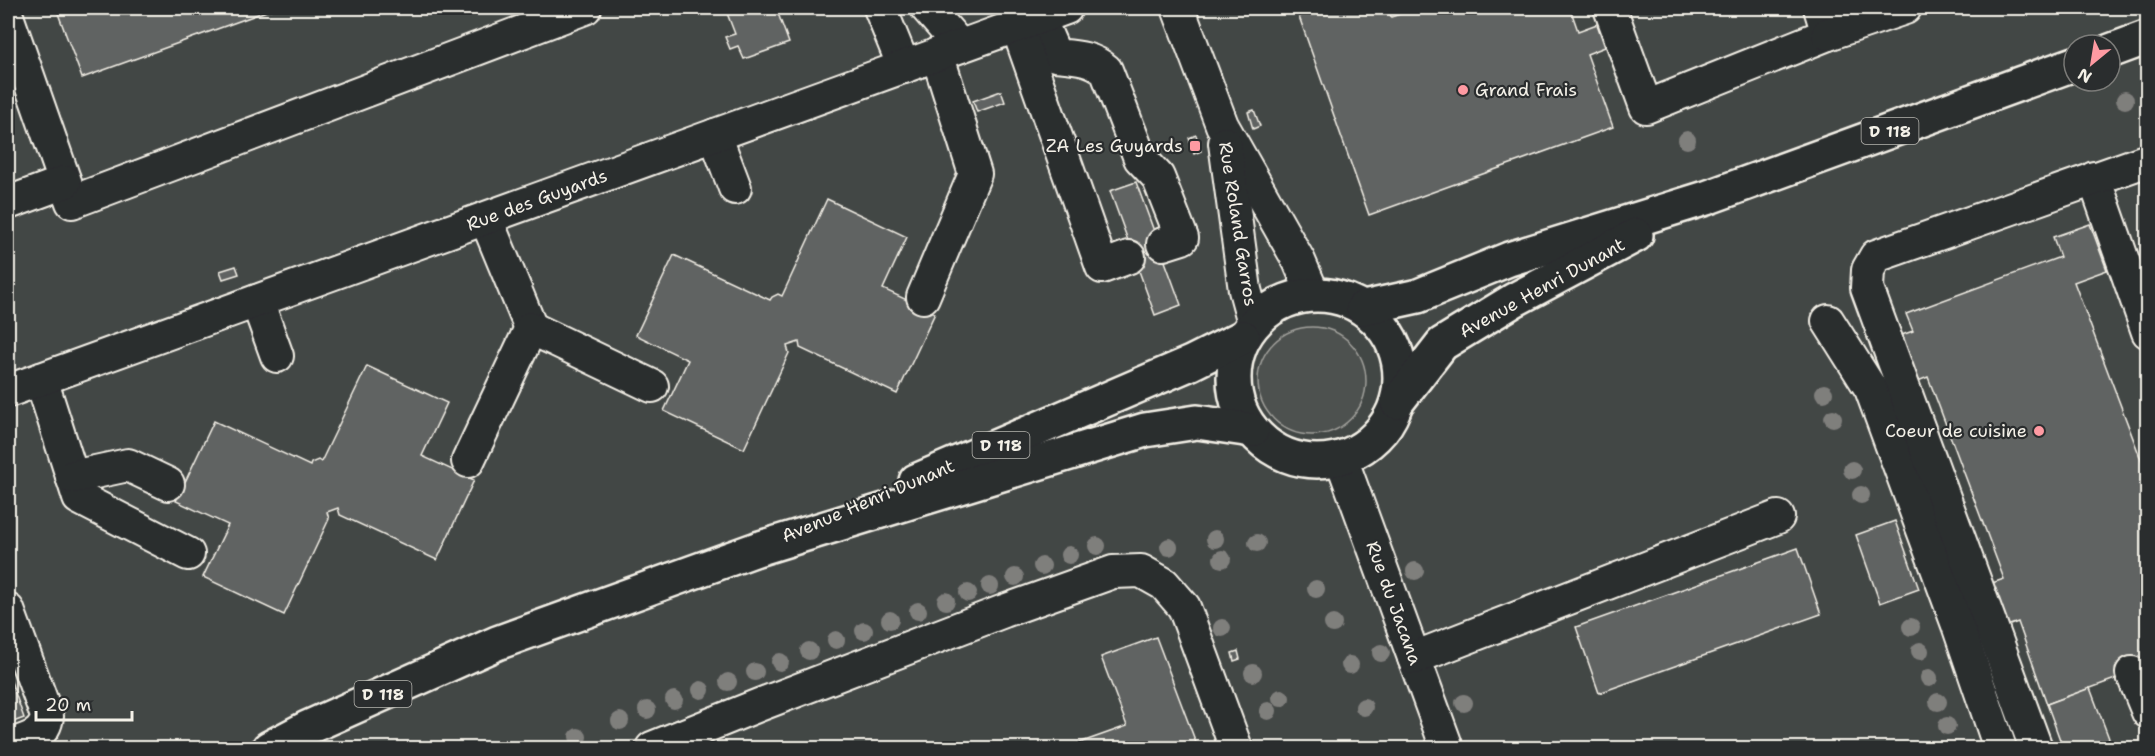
<svg xmlns="http://www.w3.org/2000/svg" width="2155" height="756" viewBox="0 0 2155 756" font-family="'Shantell Sans',sans-serif">
	<style>
		.built { fill: #434645; fill-rule: evenodd }
		.green { fill: #4e514f; stroke: #a1a19c; stroke-width: 1.5 }
		.building { fill: #616362; stroke: #f4f1e8; stroke-width: 1.5 }
		.lines { fill: none; stroke-linecap: round; stroke-linejoin: round }
		.minor-casing { stroke: #f4f1e8; stroke-width: 36 }
		.major-casing { stroke: #f4f1e8; stroke-width: 38 }
		.minor { stroke: #2a2d2e; stroke-width: 32 }
		.major { stroke: #2a2d2e; stroke-width: 33 }
		.tree { fill: #7f7f7c }
		.poi-dot { fill: #ff9aa2; stroke: #2a2d2e; stroke-width: 2 }
		.labels { text-anchor: middle; stroke-width: 4.5; stroke-linejoin: round; paint-order: stroke }
		.shield { fill: #2a2d2e; stroke: #b7b6b0; stroke-width: 1.5 }
		.shield-label { font-size: 16px; font-weight: bold; fill: #f4f1e8 }
		.poi-label { font-size: 18px; fill: #f4f1e8; stroke: #2a2d2e; text-anchor: end }
		.street-label { font-size: 18px; fill: #f4f1e8; stroke: #2a2d2e }
	</style>
	<rect width="100%" height="100%" fill="#363939"/>
	<filter id="ink" filterUnits="userSpaceOnUse"><feTurbulence type="fractalNoise" baseFrequency=".0167" numOctaves="2"/><feDisplacementMap in="SourceGraphic" scale="12" xChannelSelector="R" yChannelSelector="G"/><feConvolveMatrix kernelMatrix="1 2 1 2 8 2 1 2 1" color-interpolation-filters="sRGB"/></filter>
	<g filter="url(#ink)">
		<path class="built" d="M8,8H2147V748H8ZM2074,45H2110V81H2074Z"/>
		<circle class="green" cx="1312" cy="381" r="54"/>
		<g class="building">
			<polygon points="56,8 275,8 82,78"/>
			<polygon points="725,8 776,8 789,43 744,59 738,46 730,49 725,37 735,34"/>
			<polygon points="1296,8 1389,8 1391,17 1418,8 1570,8 1578,31 1597,24 1605,47 1587,54 1613,127 1369,215"/>
			<polygon points="1001,91 1005,102 977,112 973,101"/>
			<polygon points="1254,110 1260,126 1253,129 1248,112"/>
			<polygon points="1196,135 1201,151 1194,154 1189,138"/>
			<polygon points="1136,182 1181,305 1155,315 1110,191"/>
			<polygon points="827,199 907,237 883,289 935,313 897,394 800,348 799,342 787,346 789,353 744,449 664,411 688,360 636,335 674,255 770,300 772,297 778,294 782,296"/>
			<polygon points="2090,224 2107,270 2074,282 2148,478 2148,667 2047,704 2018,622 2002,628 1986,585 2004,579 1928,377 1913,383 1896,337 1913,331 1906,314 2060,257 2053,237"/>
			<polygon points="236,266 239,274 223,279 220,271"/>
			<polygon points="367,366 447,403 422,456 474,480 437,560 340,515 338,508 327,512 329,519 284,615 203,577 228,525 176,501 214,421 310,466 311,463 318,460 321,462"/>
			<polygon points="1895,521 1919,589 1880,603 1856,535"/>
			<polygon points="1798,548 1821,614 1599,693 1576,627"/>
			<polygon points="1156,637 1198,748 1065,748 1127,726 1101,657"/>
			<polygon points="1238,651 1240,659 1234,661 1232,653"/>
			<polygon points="8,673 24,718 8,724"/>
			<polygon points="2090,688 2110,741 2091,748 2063,748 2047,704"/>
		</g>
		<g class="lines">
			<defs>
				<g id="minor">
					<polyline points="880,8 904,67"/>
					<polyline points="927,8 960,46"/>
					<polyline points="1178,8 1222,125 1299,261 1313,294"/>
					<polyline points="1610,8 1646,107 1828,34 1820,8"/>
					<path d="M1039,18L1055,55C1075,57 1091,57 1106,70L1140,158L1158,177L1182,238L1163,244"/>
					<polyline points="8,19 72,202 585,8"/>
					<polyline points="1017,26 1102,267 1129,257"/>
					<polyline points="1828,34 1905,8"/>
					<polyline points="715,135 735,188"/>
					<polyline points="1225,143 1245,290 1254,323"/>
					<polyline points="2094,178 2148,332"/>
					<polyline points="8,203 65,182"/>
					<polyline points="486,219 531,328"/>
					<polyline points="923,297 975,174 937,54"/>
					<polyline points="257,301 277,356"/>
					<polyline points="1828,321 1871,389 1958,625 2000,748"/>
					<polyline points="41,379 79,498 188,554"/>
					<polyline points="8,391 1066,8"/>
					<polyline points="1341,458 1447,748"/>
					<polyline points="468,461 531,328 652,386"/>
					<polyline points="72,477 128,465 168,484"/>
					<path d="M8,610L47,716C45,737 25,740 8,746"/>
					<polyline points="1414,658 1778,517"/>
					<polyline points="2132,673 2148,712"/>
					<polyline points="652,748 759,705 1004,611 1113,572 1141,571 1164,584 1184,607 1236,748"/>
					<polyline points="2036,748 1867,288 1868,270 1876,256 2148,160"/>
				</g>
				<g id="major">
					<polyline points="2110,51 2148,37"/>
					<circle cx="1317" cy="378" r="83"/>
					<polyline points="1363,308 1418,296 1509,259 1706,198 2074,64"/>
					<polyline points="1397,402 1442,344 1514,300 1636,235"/>
					<polyline points="916,481 1191,363 1243,337"/>
					<polyline points="269,748 307,728 497,643 757,549 1145,430 1197,422 1252,430"/>
				</g>
			</defs>
			<use href="#minor" class="minor-casing"/>
			<use href="#major" class="major-casing"/>
			<use href="#minor" class="minor"/>
			<use href="#major" class="major"/>
		</g>
		<g class="tree">
			<circle cx="2125" cy="100" r="9"/>
			<circle cx="1687" cy="140" r="9"/>
			<circle cx="1824" cy="393" r="9"/>
			<circle cx="1833" cy="418" r="9"/>
			<circle cx="1852" cy="470" r="9"/>
			<circle cx="1861" cy="495" r="9"/>
			<circle cx="1215" cy="539" r="9"/>
			<circle cx="1257" cy="543" r="9"/>
			<circle cx="1097" cy="546" r="9"/>
			<circle cx="1169" cy="547" r="9"/>
			<circle cx="1069" cy="555" r="9"/>
			<circle cx="1222" cy="559" r="9"/>
			<circle cx="1042" cy="566" r="9"/>
			<circle cx="1415" cy="571" r="9"/>
			<circle cx="1015" cy="577" r="9"/>
			<circle cx="990" cy="586" r="9"/>
			<circle cx="1316" cy="589" r="9"/>
			<circle cx="968" cy="593" r="9"/>
			<circle cx="946" cy="601" r="9"/>
			<circle cx="918" cy="611" r="9"/>
			<circle cx="890" cy="620" r="9"/>
			<circle cx="1333" cy="624" r="9"/>
			<circle cx="1911" cy="627" r="9"/>
			<circle cx="1222" cy="628" r="9"/>
			<circle cx="864" cy="631" r="9"/>
			<circle cx="836" cy="640" r="9"/>
			<circle cx="809" cy="651" r="9"/>
			<circle cx="1920" cy="651" r="9"/>
			<circle cx="1381" cy="653" r="9"/>
			<circle cx="780" cy="662" r="9"/>
			<circle cx="1350" cy="665" r="9"/>
			<circle cx="755" cy="672" r="9"/>
			<circle cx="1253" cy="673" r="9"/>
			<circle cx="1929" cy="678" r="9"/>
			<circle cx="728" cy="682" r="9"/>
			<circle cx="701" cy="690" r="9"/>
			<circle cx="1281" cy="698" r="9"/>
			<circle cx="674" cy="700" r="9"/>
			<circle cx="1938" cy="702" r="9"/>
			<circle cx="1464" cy="703" r="9"/>
			<circle cx="1364" cy="707" r="9"/>
			<circle cx="647" cy="710" r="9"/>
			<circle cx="1268" cy="711" r="9"/>
			<circle cx="620" cy="721" r="9"/>
			<circle cx="1947" cy="726" r="9"/>
			<circle cx="578" cy="737" r="9"/>
		</g>
	</g>
	<g class="poi-dot">
		<circle cx="1463" cy="90" r="6"/>
		<rect x="1189" y="140" width="12" height="12" rx="3"/>
		<circle cx="2039" cy="431" r="6"/>
	</g>
	<g class="labels">
		<g class="shield">
			<rect x="1861.5" y="118" width="57" height="26" rx="4.5"/>
			<rect x="972.5" y="432" width="57" height="26" rx="4.5"/>
			<rect x="354.5" y="681" width="57" height="26" rx="4.5"/>
		</g>
		<g class="shield-label">
			<text x="1890" y="137">D 118</text>
			<text x="1001" y="451">D 118</text>
			<text x="383" y="700">D 118</text>
		</g>
		<g class="poi-label">
			<text x="1475" y="96" text-anchor="start">Grand Frais</text>
			<text x="1183" y="152">ZA Les Guyards</text>
			<text x="2027" y="437">Coeur de cuisine</text>
		</g>
		<g class="street-label">
			<text transform="translate(537 200) rotate(-20)" y="6">Rue des Guyards</text>
			<text transform="translate(1238 224) rotate(81)" y="6">Rue Roland Garros</text>
			<text transform="translate(1542 288) rotate(-29)" y="6">Avenue Henri Dunant</text>
			<text transform="translate(868 501) rotate(-23)" y="6">Avenue Henri Dunant</text>
			<text transform="translate(1394 603) rotate(70)" y="6">Rue du Jacana</text>
		</g>
	</g>
	<rect width="2155" height="756" fill="none" stroke="#2a2d2e" stroke-width="30"/>
	<rect x="15" y="15" width="2125" height="726" fill="none" stroke="#f4f1e8" stroke-width="2" filter="url(#ink)"/>
	<g transform="translate(2092 63) rotate(210)"><circle r="28" fill="#2a2d2e" stroke="#7b7b78" stroke-width="1.5"/>
	<path d="M0-4.5L10 22L0 15L-10 22Z" fill="#ff9aa2"/>
	<text y="-9" font-size="16" font-weight="bold" text-anchor="middle" fill="#f4f1e8">N</text>
	</g>
	<path d="M36 711v9h96v-9" fill="none" stroke="#f4f1e8" stroke-width="3"/>
	<text x="45" y="711" font-size="18" fill="#f4f1e8" stroke="#2a2d2e" stroke-width="4.5" paint-order="stroke">20 m</text>
</svg>
